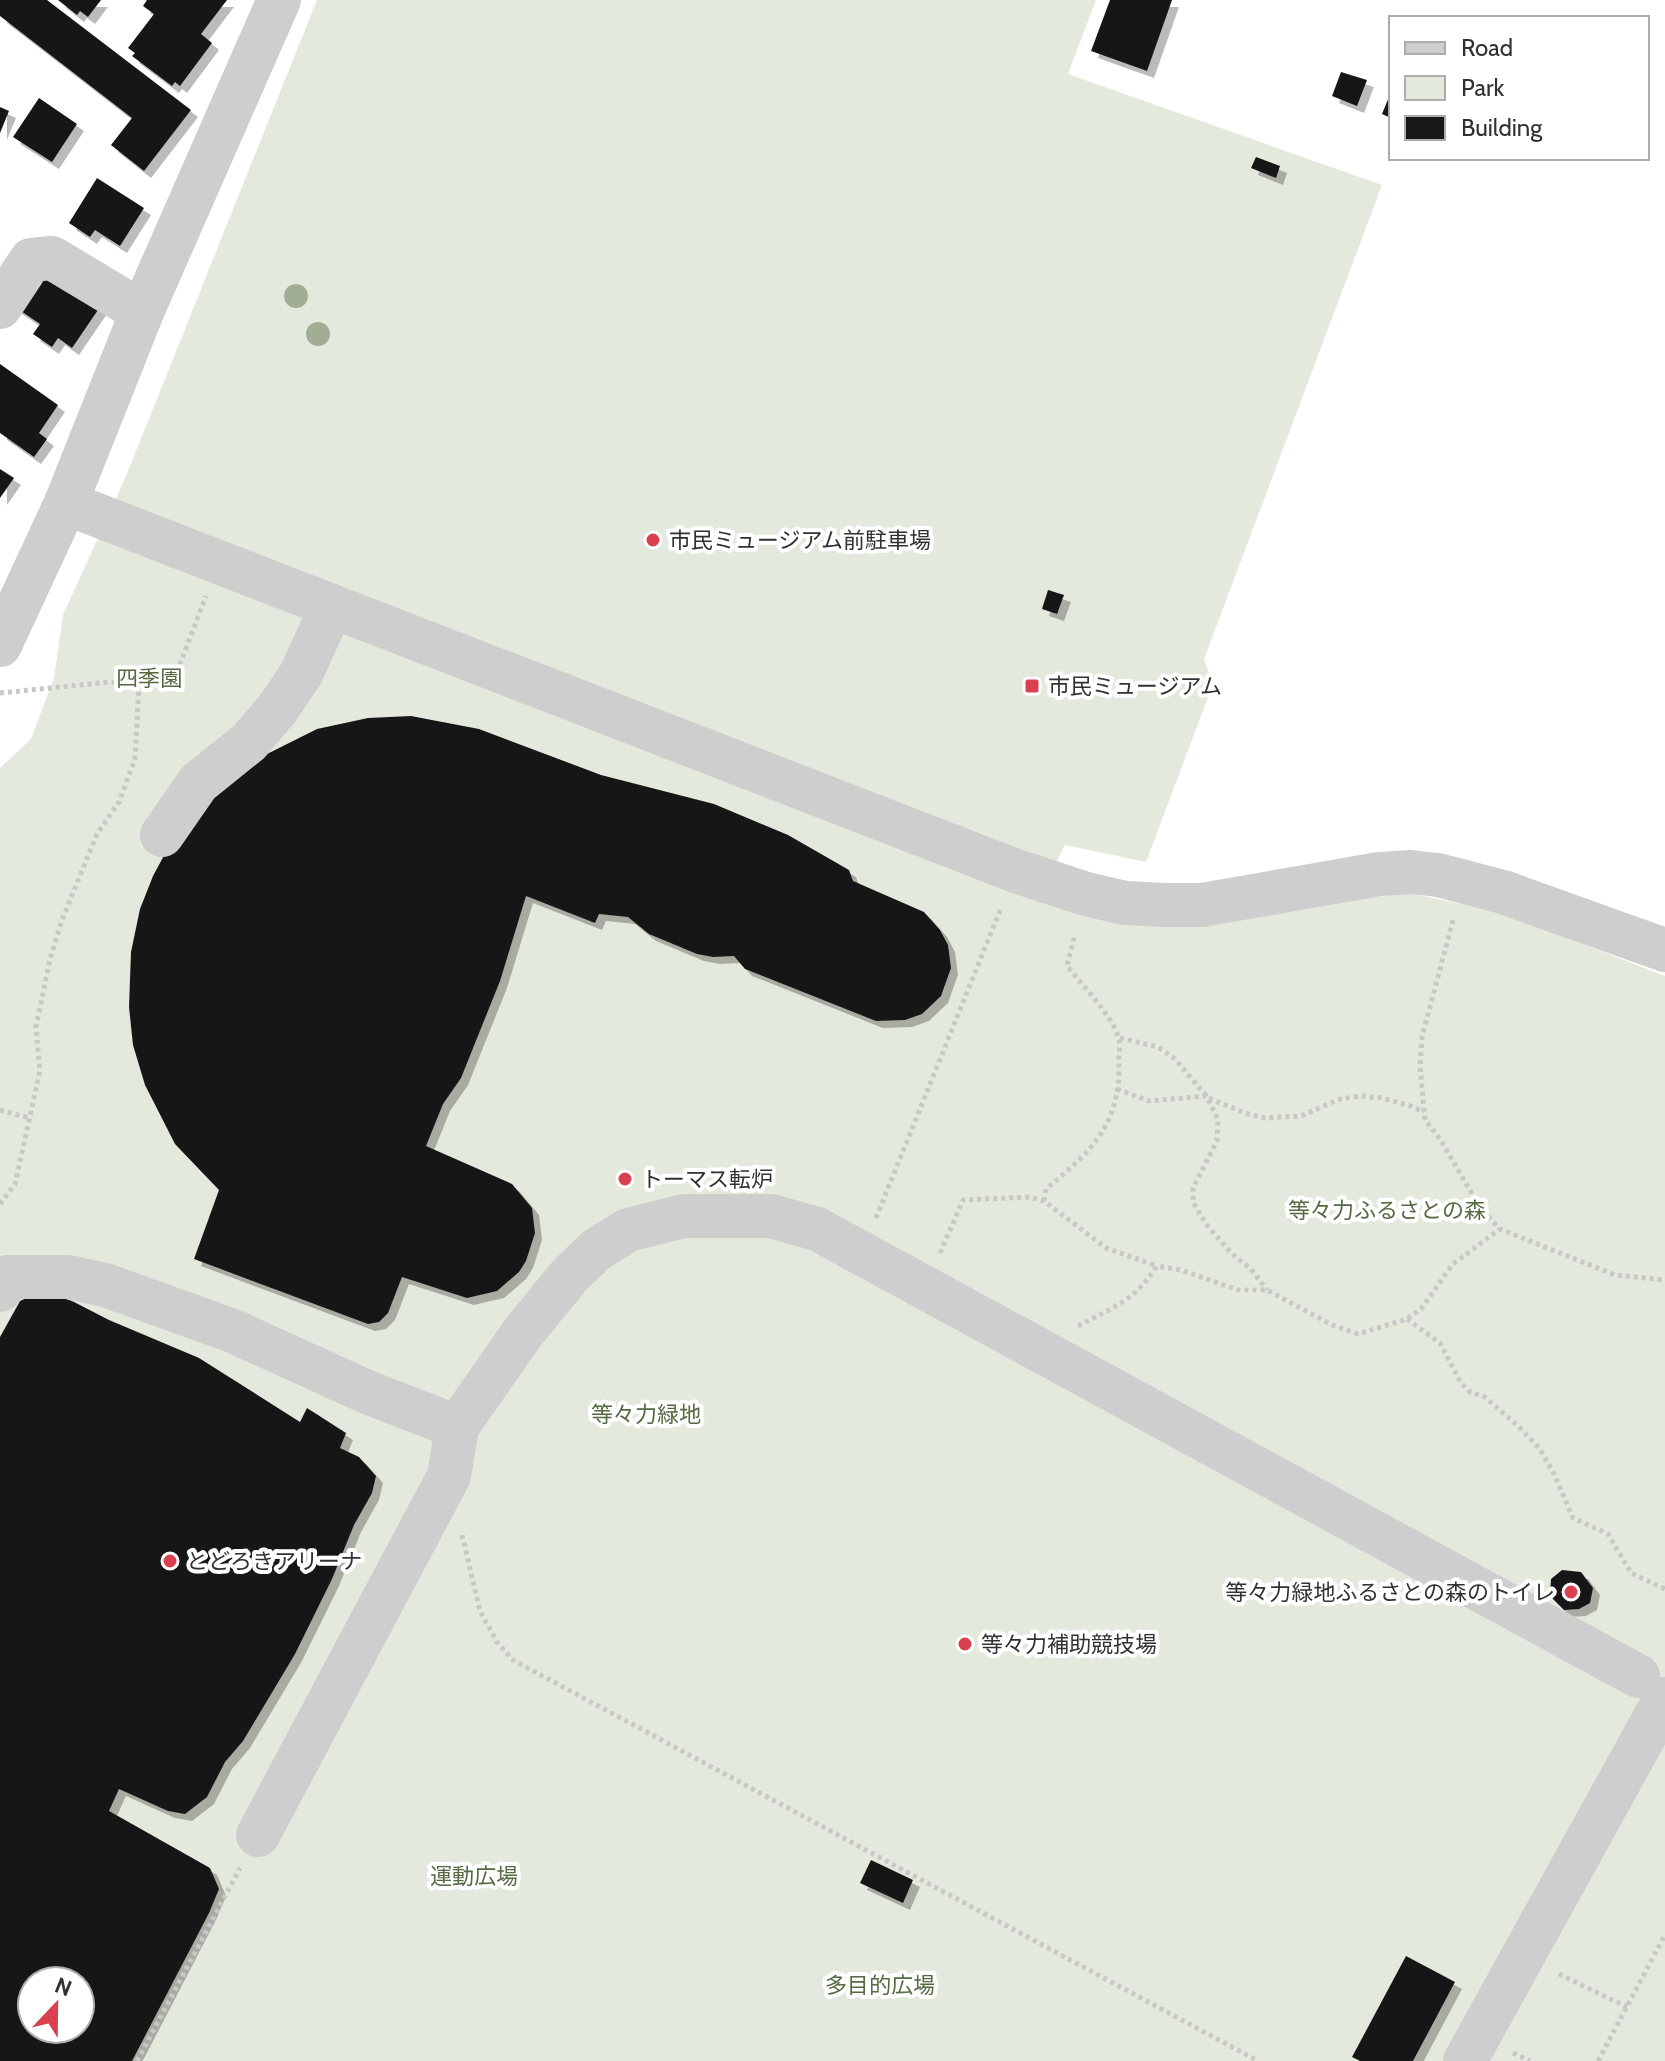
<svg xmlns="http://www.w3.org/2000/svg" width="1665" height="2061" viewBox="0 0 1665 2061" font-family="Cabin,'Noto Sans JP',sans-serif">
	<style>
		.green { fill: #e4e9dd; fill-rule: evenodd }
		.building { fill: #181818; fill-rule: evenodd; filter: url(#shadow) }
		.lines { fill: none; stroke-linecap: round; stroke-linejoin: round }
		.path { stroke: #c8c8c8; stroke-width: 5; stroke-dasharray: 4 4; stroke-linecap: butt }
		.minor { stroke: #cecece; stroke-width: 44 }
		.tree { fill: #a2ad96 }
		.poi-dot { fill: #d94151; stroke: #fff; stroke-width: 3 }
		.labels { text-anchor: middle; stroke-width: 8; stroke-linejoin: round; paint-order: stroke }
		.poi-label { font-size: 22px; fill: #313131; stroke: #fff; text-anchor: start }
		.park-label { font-size: 22px; fill: #556a41; stroke: #fff }
	</style>
	<defs>
		<filter id="shadow"><feDropShadow dx="7" dy="7" stdDeviation="0" flood-color="#0004"/></filter>
	</defs>
	<rect width="100%" height="100%" fill="#fff"/>
	<path class="green" d="M317,0H1096L1068,74L1382,185L1204,659L1213,684L1146,862L1065,845L1042,891L1346,895L1410,893L1505,914L1665,976V2061H0V768L31,739L54,678L63,615L126,476ZM32,1981H80V2029H32Z"/>
	<g class="building">
		<polygon points="0,0 47,0 191,110 144,171 111,145 132,118 0,16"/>
		<polygon points="58,0 101,0 88,17 80,11 77,15"/>
		<polygon points="147,0 227,0 201,34 212,43 180,86 175,82 172,86 132,56 135,53 128,48 154,14 143,6"/>
		<polygon points="1110,0 1172,0 1147,71 1091,51"/>
		<polygon points="1341,72 1367,80 1357,106 1332,96"/>
		<polygon points="1391,92 1391,118 1382,114"/>
		<polygon points="39,98 77,124 52,162 13,137"/>
		<polygon points="0,107 9,111 0,133"/>
		<polygon points="1256,157 1280,166 1276,178 1251,168"/>
		<polygon points="97,178 144,208 120,246 95,230 90,237 69,223"/>
		<polygon points="36,271 100,307 72,348 58,338 52,347 33,334 40,324 12,305"/>
		<polygon points="0,364 58,405 39,433 47,439 34,457 0,433"/>
		<polygon points="0,469 14,478 0,498"/>
		<polygon points="1048,590 1064,595 1057,614 1042,609"/>
		<polygon points="411,716 479,729 601,775 714,804 788,835 849,870 853,881 924,912 940,930 948,945 951,968 941,996 922,1014 905,1020 876,1021 745,969 734,956 713,957 697,954 649,934 628,917 599,914 595,923 526,896 500,981 461,1078 443,1104 426,1146 512,1184 532,1208 535,1233 526,1261 519,1272 497,1291 467,1298 402,1277 388,1313 379,1322 368,1324 194,1259 219,1190 175,1144 145,1085 133,1045 129,1007 131,952 140,909 153,876 168,848 193,810 265,755 317,729 368,718"/>
		<path d="M42,1291H47L74,1302L109,1320L199,1358L300,1422L307,1408L346,1433L340,1448L359,1457L376,1476L372,1493L354,1525L332,1579L295,1654L243,1741L225,1762L207,1797L185,1814L168,1811L119,1789L109,1811L210,1868L219,1889L209,1913L132,2061H0V1337L20,1301ZM32,1981H80V2029H32Z"/>
		<polygon points="1562,1570 1581,1572 1593,1588 1590,1603 1579,1609 1564,1610 1550,1596 1551,1579"/>
		<polygon points="871,1860 913,1880 903,1903 860,1883"/>
		<polygon points="1406,1956 1455,1982 1413,2061 1360,2061 1352,2057"/>
	</g>
	<g class="lines">
		<g class="path">
			<polyline points="0,693 109,682 163,686 173,680 178,669 206,596"/>
			<polyline points="1453,920 1422,1037 1420,1066 1425,1120 1440,1139 1481,1209 1500,1229 1615,1275 1665,1280"/>
			<polyline points="1120,1038 1158,1047 1175,1059 1208,1098 1245,1113 1264,1118 1301,1116 1340,1099 1361,1096 1382,1098 1411,1106 1424,1112"/>
			<polyline points="1117,1089 1149,1101 1206,1096 1218,1119 1217,1141 1193,1188 1193,1202 1206,1224 1232,1254 1251,1269 1267,1290"/>
			<polyline points="0,1110 29,1118"/>
			<path d="M1044,1201L1046,1189C1092,1151 1121,1124 1119,1060C1119,1052 1121,1043 1118,1036C1110,1013 1082,985 1067,966L1075,934"/>
			<polyline points="0,1204 15,1184 40,1071 36,1027 50,959 62,920 97,834 119,802 135,759 139,685"/>
			<polyline points="876,1218 1001,908"/>
			<polyline points="940,1253 963,1200 1030,1197 1044,1201 1106,1248 1157,1266"/>
			<polyline points="1407,1319 1440,1343 1461,1383 1470,1392 1485,1397 1519,1427 1540,1449 1554,1474 1573,1518 1608,1534 1631,1573 1665,1589"/>
			<path d="M1078,1326C1114,1307 1134,1301 1157,1266L1181,1270L1238,1290H1267L1332,1325L1358,1334L1407,1319L1421,1309L1453,1264L1500,1229"/>
			<polyline points="462,1535 480,1611 497,1642 513,1660 1258,2061"/>
			<polyline points="1559,1974 1627,2007"/>
			<polyline points="1513,2053 1530,2061"/>
			<polyline points="137,2061 240,1868"/>
			<polyline points="1598,2061 1665,1935"/>
		</g>
		<g class="minor">
			<polyline points="0,307 31,260 52,258 142,312"/>
			<polyline points="66,503 1016,871 1086,894 1125,903 1164,905 1202,905 1379,874 1411,872 1438,875 1503,892 1665,950"/>
			<polyline points="0,645 66,503 142,312 279,0"/>
			<polyline points="162,835 198,783 249,742 278,708 301,674 332,606"/>
			<polyline points="0,1290 7,1277 68,1277 105,1285 233,1331 367,1392 457,1427"/>
			<polyline points="258,1835 449,1476 457,1427 524,1331 570,1275 596,1250 628,1230 683,1216 771,1216 817,1229 1638,1676"/>
			<polyline points="1465,2061 1665,1699"/>
		</g>
	</g>
	<g class="tree">
		<circle cx="296" cy="296" r="12"/>
		<circle cx="318" cy="334" r="12"/>
	</g>
	<g class="poi-dot">
		<circle cx="653" cy="540" r="8"/>
		<rect x="1024" y="678" width="16" height="16" rx="4"/>
		<circle cx="625" cy="1179" r="8"/>
		<circle cx="170" cy="1561" r="8"/>
		<circle cx="1571" cy="1592" r="8"/>
		<circle cx="965" cy="1644" r="8"/>
	</g>
	<g class="labels">
		<g class="poi-label">
			<text x="669" y="548">市民ミュージアム前駐車場</text>
			<text x="1048" y="694">市民ミュージアム</text>
			<text x="641" y="1187">トーマス転炉</text>
			<text x="186" y="1569">とどろきアリーナ</text>
			<text x="1555" y="1600" text-anchor="end">等々力緑地ふるさとの森のトイレ</text>
			<text x="981" y="1652">等々力補助競技場</text>
		</g>
		<g class="park-label">
			<text x="149" y="686">四季園</text>
			<text x="1387" y="1218">等々力ふるさとの森</text>
			<text x="646" y="1422">等々力緑地</text>
			<text x="474" y="1884">運動広場</text>
			<text x="880" y="1993">多目的広場</text>
		</g>
	</g>
	<rect x="1389" y="16" width="260" height="144" fill="#ffffff" stroke="#adadad" stroke-width="2"/>
	<rect x="1405" y="42" width="40" height="12" fill="#cecece" stroke="#adadad" stroke-width="2"/>
	<text x="1461" y="56" font-size="24" fill="#313131">Road</text>
	<rect x="1405" y="76" width="40" height="24" fill="#e4e9dd" stroke="#adadad" stroke-width="2"/>
	<text x="1461" y="96" font-size="24" fill="#313131">Park</text>
	<rect x="1405" y="116" width="40" height="24" fill="#181818" stroke="#adadad" stroke-width="2"/>
	<text x="1461" y="136" font-size="24" fill="#313131">Building</text>
	<g transform="translate(56 2005) rotate(22)"><circle r="38" fill="#ffffff" stroke="#adadad" stroke-width="2"/>
	<path d="M0-6L14 30L0 20L-14 30Z" fill="#d94151"/>
	<text y="-12" font-size="22" font-weight="bold" text-anchor="middle" fill="#313131">N</text>
	</g>
</svg>
